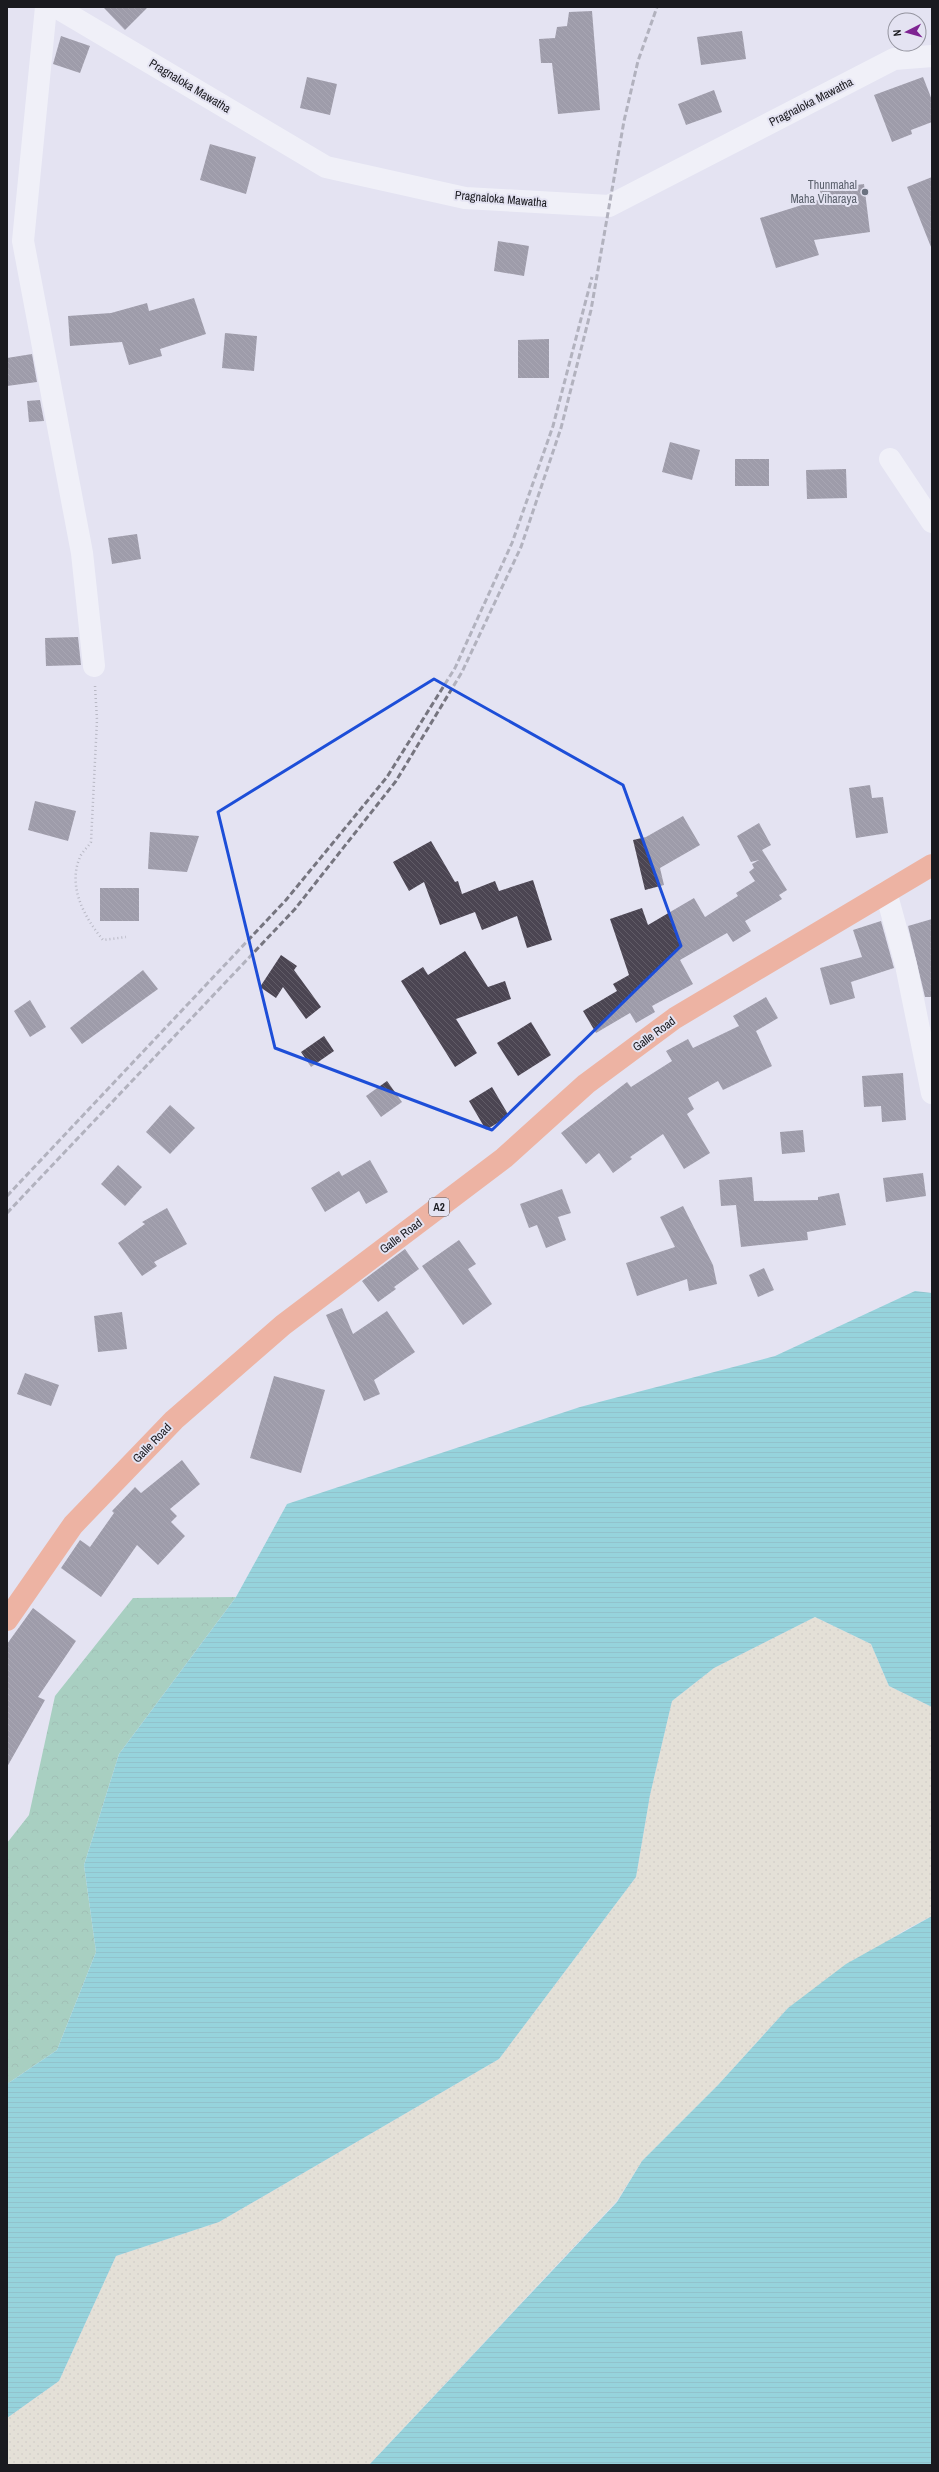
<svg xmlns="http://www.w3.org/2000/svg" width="939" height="2472" viewBox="0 0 939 2472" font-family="'Archivo Narrow',sans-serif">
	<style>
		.forest { fill: url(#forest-crowns) }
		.sand { fill: url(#sand-dots) }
		.water { fill: url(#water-rules) }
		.building { fill: url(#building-back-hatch) }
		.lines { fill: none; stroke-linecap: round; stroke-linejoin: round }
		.path { stroke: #84838d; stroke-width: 2.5; stroke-dasharray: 1 3; stroke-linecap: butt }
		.minor { stroke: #fff; stroke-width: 22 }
		.highway { stroke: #f87943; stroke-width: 22 }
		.rail { stroke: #76757f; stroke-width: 3; stroke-dasharray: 6 3; stroke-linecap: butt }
		.marked { fill: none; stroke: #1d4ed8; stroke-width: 3; stroke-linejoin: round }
		.worship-dot { fill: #6b7280; stroke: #e4e3f2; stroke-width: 1.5 }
		.labels { text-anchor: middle; stroke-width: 4; stroke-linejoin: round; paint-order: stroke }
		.shield { fill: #e4e3f2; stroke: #57565e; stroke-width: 1 }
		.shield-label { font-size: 11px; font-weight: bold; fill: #1a1a1f }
		.street-label { font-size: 12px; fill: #1a1a1f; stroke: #e4e3f2 }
		.worship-label { font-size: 12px; fill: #5b616d; stroke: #e4e3f2; text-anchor: end }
	</style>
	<defs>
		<pattern id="forest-crowns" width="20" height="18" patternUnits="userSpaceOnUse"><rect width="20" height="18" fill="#5fb585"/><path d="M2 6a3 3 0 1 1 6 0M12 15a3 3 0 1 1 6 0" fill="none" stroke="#4e926c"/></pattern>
		<pattern id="sand-dots" width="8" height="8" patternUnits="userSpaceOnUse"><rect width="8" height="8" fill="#e5dbb6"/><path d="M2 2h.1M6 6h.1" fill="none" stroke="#c4bb9c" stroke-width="1.8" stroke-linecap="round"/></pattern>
		<pattern id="water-rules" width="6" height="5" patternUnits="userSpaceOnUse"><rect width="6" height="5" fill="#39bec2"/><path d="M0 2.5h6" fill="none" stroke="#2f9a9d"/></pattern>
		<pattern id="building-back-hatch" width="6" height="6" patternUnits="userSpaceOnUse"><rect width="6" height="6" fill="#4b4552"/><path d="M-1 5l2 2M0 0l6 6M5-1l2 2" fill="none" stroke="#615c67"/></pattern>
	</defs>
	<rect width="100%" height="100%" fill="#e4e3f2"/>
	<polygon class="forest" points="236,1597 119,1754 84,1865 96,1952 57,2050 7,2084 7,1843 29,1815 55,1696 133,1598"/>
	<polygon class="sand" points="815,1617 871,1644 889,1686 932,1707 932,1916 905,1930 788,2008 718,2085 642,2161 617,2201 369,2465 7,2465 7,2418 59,2381 116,2256 219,2222 499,2059 636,1877 650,1795 672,1701 714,1668"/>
	<g class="water">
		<polygon points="915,1291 932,1293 932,1707 889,1686 871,1644 815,1617 714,1668 672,1701 650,1795 636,1877 499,2059 219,2222 116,2256 59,2381 7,2418 7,2084 57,2050 96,1952 84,1865 119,1754 236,1597 287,1504 580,1407 775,1356"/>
		<polygon points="932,1916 932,2465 369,2465 617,2202 642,2161 718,2085 788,2008 846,1964"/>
	</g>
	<g class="building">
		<polygon points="103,7 148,7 125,30"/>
		<polygon points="592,11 600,110 558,114 552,63 541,63 539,39 555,38 557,27 567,26 569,12"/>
		<polygon points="742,31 746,59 701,65 697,37"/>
		<polygon points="61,36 90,46 80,73 53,64"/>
		<polygon points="307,77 337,84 330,115 300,108"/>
		<polygon points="923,77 932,100 932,122 911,130 912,134 892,142 874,95"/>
		<polygon points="714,90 722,112 686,125 678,104"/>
		<polygon points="210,144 256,157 246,194 200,180"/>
		<polygon points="932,177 932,247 931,247 907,187"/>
		<polygon points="864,184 870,232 814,240 819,255 776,268 760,218 821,199 820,190"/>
		<polygon points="498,241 529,246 524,276 494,271"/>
		<polygon points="194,298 206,334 160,349 162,356 129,365 122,342 70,346 68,316 111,313 147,303 149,311"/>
		<polygon points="225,333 257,336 254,371 222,368"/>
		<polygon points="549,339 549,378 518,378 518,340"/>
		<polygon points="32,354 37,382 7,386 7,358"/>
		<polygon points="40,400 44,421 29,422 27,401"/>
		<polygon points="670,442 700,450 692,480 662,472"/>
		<rect x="735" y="459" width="34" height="27"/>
		<polygon points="846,469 847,498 807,499 806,470"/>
		<polygon points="137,534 141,559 112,564 108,538"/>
		<polygon points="78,637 81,665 46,666 45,638"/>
		<polygon points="870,785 872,798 883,797 888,833 856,838 849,788"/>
		<polygon points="35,801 76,811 68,841 28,830"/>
		<polygon points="683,816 700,845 660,868 664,885 645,890 633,840 646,837"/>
		<polygon points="759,823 771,845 762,850 787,890 779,895 782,899 745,921 751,931 733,942 727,933 680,960 693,984 652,1006 655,1012 636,1023 630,1013 596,1033 583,1011 617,991 613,984 629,975 610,919 642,908 648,925 694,898 705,917 738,896 736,893 755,881 749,872 754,868 752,864 759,860 751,862 737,836"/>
		<polygon points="150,832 199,836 187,872 148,869"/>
		<polygon points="431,841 455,882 458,881 462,894 495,881 499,891 533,880 552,940 527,948 517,916 482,930 475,912 440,925 424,882 409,891 393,862"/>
		<rect x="100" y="888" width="39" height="33"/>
		<polygon points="932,919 932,997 925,997 908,926"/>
		<polygon points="881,921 894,968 851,982 855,998 830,1005 820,968 862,957 853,930"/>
		<polygon points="465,951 488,987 505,981 511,999 456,1019 477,1053 455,1067 401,981 423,967 428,975"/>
		<polygon points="281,955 297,966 294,970 321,1007 306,1019 283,987 276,998 260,987"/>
		<polygon points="143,970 158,989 82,1044 70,1028"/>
		<polygon points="766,997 778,1018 756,1031 772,1066 723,1090 718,1081 688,1098 694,1109 687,1114 710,1153 684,1169 663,1134 630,1157 632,1159 613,1173 599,1153 586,1164 561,1133 627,1082 631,1087 672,1061 666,1051 688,1039 693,1048 739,1026 733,1016"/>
		<polygon points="30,1000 46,1027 30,1037 14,1011"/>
		<polygon points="531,1022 551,1055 518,1076 497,1043"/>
		<polygon points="324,1036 334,1051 311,1067 301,1052"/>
		<polygon points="903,1073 906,1120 882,1122 881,1106 864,1107 862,1076"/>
		<polygon points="387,1081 402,1102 381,1117 366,1096"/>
		<polygon points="492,1087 509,1116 486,1130 469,1101"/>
		<polygon points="170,1105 195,1128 170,1154 146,1132"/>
		<polygon points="803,1130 805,1152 782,1154 780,1132"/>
		<polygon points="370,1160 388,1192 366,1204 359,1191 325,1212 311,1188 339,1171 342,1176"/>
		<polygon points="118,1165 142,1187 125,1206 101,1184"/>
		<polygon points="923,1173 926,1196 886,1202 883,1178"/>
		<polygon points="752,1177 754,1201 818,1200 818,1197 839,1193 846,1225 807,1232 808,1240 741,1247 736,1205 721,1206 719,1180"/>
		<polygon points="562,1189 571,1213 558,1217 566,1240 546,1248 537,1225 529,1228 520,1204"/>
		<polygon points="683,1206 713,1265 717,1284 689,1291 687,1279 637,1296 626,1263 675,1247 660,1217"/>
		<polygon points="167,1208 187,1244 154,1262 157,1266 142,1276 118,1243 145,1224 142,1222"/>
		<polygon points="459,1240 476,1264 468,1269 492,1304 463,1325 422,1266"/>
		<polygon points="405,1249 419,1269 394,1287 396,1289 378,1302 362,1281"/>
		<polygon points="764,1268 774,1290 758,1297 749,1275"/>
		<polygon points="342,1308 353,1334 387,1311 415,1352 374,1380 380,1394 364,1401 326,1315"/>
		<polygon points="122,1312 127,1349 98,1352 94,1316"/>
		<polygon points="25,1373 59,1385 51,1406 17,1394"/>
		<polygon points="274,1376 325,1390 301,1473 250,1458"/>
		<polygon points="182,1460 200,1484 170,1509 177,1516 171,1522 185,1536 158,1565 137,1545 101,1597 61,1568 80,1540 90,1547 114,1513 112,1511 135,1487 141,1493"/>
		<polygon points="33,1608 76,1641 38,1697 45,1700 7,1767 7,1644"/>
	</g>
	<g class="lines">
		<path class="path" d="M95,686L97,720L91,842C88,847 82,852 80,857C67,887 85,918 103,940L126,937"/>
		<g class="minor">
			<polyline points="46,7 23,241 82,553 94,666"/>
			<polyline points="56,7 326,167 465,198 609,206 894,59 932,56"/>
			<polyline points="890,459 932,522"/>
			<polyline points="886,892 906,965 932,1093"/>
		</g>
		<polyline class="highway" points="7,1620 73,1525 174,1420 283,1325 504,1158 586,1084 675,1018 932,865"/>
		<g class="rail">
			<polyline points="7,1196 286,900 387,777 455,668 512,543 553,426 592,277"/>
			<polyline points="7,1213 295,909 396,781 462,672 521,547 561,428 591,310 624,121 638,61 657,7"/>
		</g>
	</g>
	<path d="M0 0H939V2472H0ZM434,679L623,785L681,946L492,1130L275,1048L218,812Z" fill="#e4e3f2" fill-opacity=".55" fill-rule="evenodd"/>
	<path class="marked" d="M434,679L623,785L681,946L492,1130L275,1048L218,812Z"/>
	<circle class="worship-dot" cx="865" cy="192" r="4"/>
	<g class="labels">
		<rect class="shield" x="429" y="1198" width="20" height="18" rx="3"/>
		<g class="shield-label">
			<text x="439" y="1211">A2</text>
		</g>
		<g class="street-label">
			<text transform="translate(190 86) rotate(31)" y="4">Pragnaloka Mawatha</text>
			<text transform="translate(811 102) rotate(-27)" y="4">Pragnaloka Mawatha</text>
			<text transform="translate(501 199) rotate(5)" y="4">Pragnaloka Mawatha</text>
			<text transform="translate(654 1034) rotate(-36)" y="4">Galle Road</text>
			<text transform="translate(401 1236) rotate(-37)" y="4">Galle Road</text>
			<text transform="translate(152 1443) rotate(-46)" y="4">Galle Road</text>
		</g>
		<g class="worship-label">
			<text x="857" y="189">Thunmahal<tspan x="857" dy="14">Maha Viharaya</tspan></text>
		</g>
	</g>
	<rect width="939" height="2472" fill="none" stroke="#1a1a1f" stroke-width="16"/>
	<g transform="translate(907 32) rotate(264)"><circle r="19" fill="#e4e3f2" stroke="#93939e"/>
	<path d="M0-3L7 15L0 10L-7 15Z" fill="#7e2492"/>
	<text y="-6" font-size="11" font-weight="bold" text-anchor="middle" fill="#1a1a1f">N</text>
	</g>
</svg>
